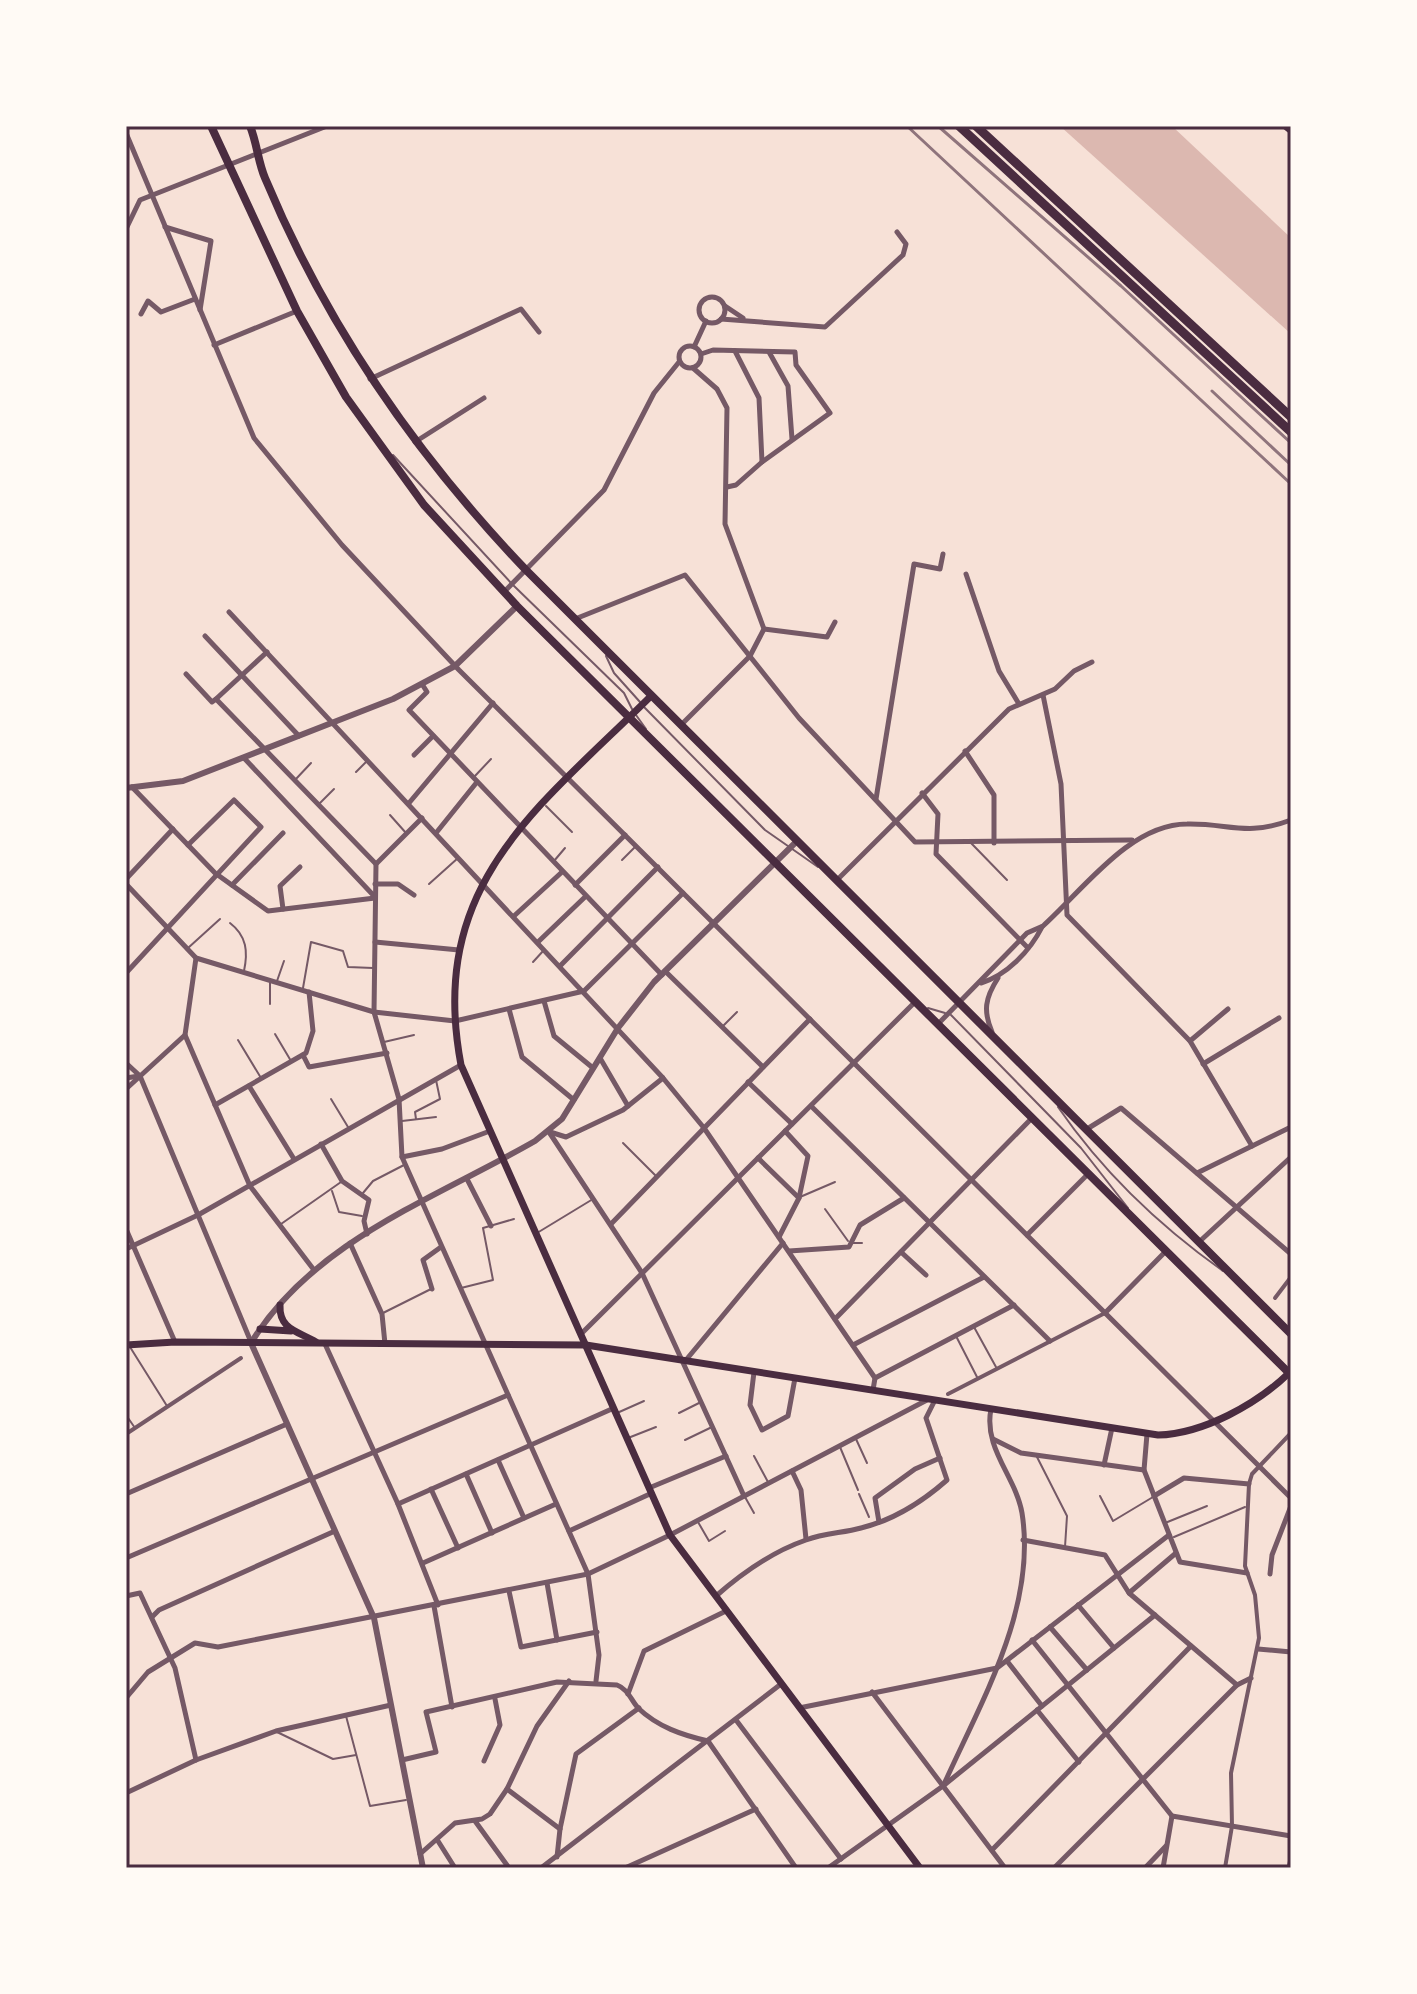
<svg xmlns="http://www.w3.org/2000/svg" width="1417" height="1994" viewBox="0 0 1417 1994" font-family="'Exo 2',sans-serif">
	<style>
		.water { fill: #dcb8b0 }
		.lines { fill: none; stroke-linecap: round; stroke-linejoin: round }
		.service { stroke: #755966; stroke-width: 2 }
		.pedestrian { stroke: #755966; stroke-width: 4 }
		.minor { stroke: #755966; stroke-width: 5 }
		.tertiary { stroke: #755966; stroke-width: 6 }
		.secondary { stroke: #4a2c40; stroke-width: 7 }
		.primary { stroke: #4a2c40; stroke-width: 8 }
		.trunk { stroke: #4a2c40; stroke-width: 8 }
		.motorway { stroke: #4a2c40; stroke-width: 9 }
		.rail { stroke: #8f747c; stroke-width: 3 }
		.neatline { fill: none; stroke: #4a2c40; stroke-width: 3 }
	</style>
	<rect width="100%" height="100%" fill="#f7e1d7"/>
	<polygon class="water" points="1060,126 1172,126 1291,238 1291,334"/>
	<g class="lines">
		<g class="service">
			<polyline points="393,455 512,584 624,693 632,709"/>
			<polyline points="606,656 614,673 640,702"/>
			<polyline points="644,707 765,830 818,867"/>
			<polyline points="636,715 646,729"/>
			<polyline points="356,772 367,761"/>
			<polyline points="474,777 491,759"/>
			<polyline points="295,780 311,763"/>
			<polyline points="319,804 334,789"/>
			<polyline points="546,806 572,832"/>
			<polyline points="390,815 406,833"/>
			<polyline points="971,843 1007,880"/>
			<polyline points="622,860 635,847"/>
			<polyline points="554,861 565,848"/>
			<polyline points="429,884 458,858"/>
			<path d="M230,923C247,936 248,952 244,971"/>
			<polyline points="188,948 220,919"/>
			<polyline points="533,962 544,950"/>
			<polyline points="270,981 270,1004"/>
			<polyline points="277,981 284,961"/>
			<polyline points="303,988 311,942 343,951 348,967 373,968"/>
			<polyline points="928,1008 945,1013"/>
			<polyline points="951,1015 1081,1148 1128,1208"/>
			<polyline points="723,1026 737,1012"/>
			<polyline points="275,1034 291,1061"/>
			<polyline points="238,1040 261,1078"/>
			<polyline points="384,1042 414,1035"/>
			<polyline points="331,1099 348,1127"/>
			<path d="M1058,1107C1102,1171 1161,1227 1223,1271"/>
			<polyline points="416,1119 415,1112 440,1099 436,1080"/>
			<polyline points="402,1121 436,1117"/>
			<polyline points="623,1143 656,1176"/>
			<polyline points="332,1191 339,1212 362,1216"/>
			<polyline points="363,1193 373,1181 404,1165"/>
			<polyline points="800,1197 835,1182"/>
			<polyline points="825,1209 848,1241"/>
			<polyline points="281,1224 341,1182"/>
			<polyline points="537,1233 593,1199"/>
			<polyline points="853,1243 862,1243"/>
			<polyline points="461,1288 493,1280 483,1228 514,1219"/>
			<polyline points="383,1313 431,1289"/>
			<polyline points="974,1327 996,1367"/>
			<polyline points="956,1336 977,1377"/>
			<polyline points="130,1347 167,1406"/>
			<polyline points="617,1413 644,1401"/>
			<polyline points="679,1413 701,1402"/>
			<polyline points="126,1415 135,1428"/>
			<polyline points="628,1438 656,1427"/>
			<polyline points="856,1439 867,1463"/>
			<polyline points="685,1440 712,1427"/>
			<polyline points="840,1447 858,1490"/>
			<polyline points="754,1456 768,1482"/>
			<polyline points="1037,1457 1067,1516 1065,1547"/>
			<polyline points="859,1494 869,1517"/>
			<polyline points="1100,1496 1113,1521 1153,1497"/>
			<polyline points="745,1497 754,1513"/>
			<polyline points="698,1522 709,1541 725,1531"/>
			<polyline points="1165,1523 1207,1506"/>
			<polyline points="1174,1537 1245,1507"/>
			<polyline points="346,1716 370,1806 406,1800"/>
			<polyline points="277,1732 333,1759 356,1755"/>
		</g>
		<g class="pedestrian">
			<polyline points="1275,1298 1291,1277"/>
			<polyline points="948,1394 1105,1313"/>
			<polyline points="126,1434 241,1358"/>
			<polyline points="1225,1868 1232,1826 1231,1773 1259,1638 1255,1595 1245,1566 1249,1484 1252,1474 1291,1433"/>
		</g>
		<g class="minor">
			<polyline points="126,133 254,438 342,545 459,670 1291,1498"/>
			<polyline points="165,227 211,241 200,310"/>
			<polyline points="126,229 140,200 327,126"/>
			<circle cx="712" cy="310" r="13"/>
			<polyline points="725,306 743,318"/>
			<polyline points="141,314 148,301 161,312 195,299"/>
			<polyline points="721,319 825,327 903,255 906,244 897,232"/>
			<polyline points="214,345 297,311"/>
			<circle cx="690" cy="357" r="11"/>
			<polyline points="694,347 706,321"/>
			<polyline points="735,351 759,398 762,462"/>
			<polyline points="769,352 788,386 792,439"/>
			<polyline points="701,354 713,350 795,352 796,365 830,413 762,462 736,485 727,487"/>
			<polyline points="370,379 521,309 539,332"/>
			<polyline points="415,442 484,398"/>
			<polyline points="966,574 999,671 1019,704"/>
			<polyline points="504,592 604,490 654,393 679,362"/>
			<polyline points="229,612 663,1078 704,1128 875,1378 873,1390"/>
			<polyline points="575,619 685,575 799,718 915,842 1132,840"/>
			<polyline points="764,629 827,637 835,622"/>
			<polyline points="205,636 299,736"/>
			<polyline points="186,674 212,702 216,699 376,864"/>
			<polyline points="422,684 427,692 409,710 662,975"/>
			<polyline points="1043,695 1061,784 1067,915 1190,1041 1252,1146"/>
			<polyline points="216,699 267,652"/>
			<polyline points="681,725 750,656 764,629 725,524 727,408 717,389 693,368"/>
			<polyline points="965,751 994,795 994,843"/>
			<polyline points="414,755 433,736"/>
			<polyline points="244,758 375,897"/>
			<polyline points="132,787 215,873 268,911 375,898"/>
			<polyline points="922,793 938,814 936,854 1028,948"/>
			<polyline points="876,799 914,564 940,569 943,554"/>
			<polyline points="409,803 493,703"/>
			<polyline points="422,818 376,864 374,1012 399,1099 402,1157 588,1574 599,1655 596,1681"/>
			<polyline points="436,833 477,782"/>
			<polyline points="126,879 173,829"/>
			<polyline points="837,880 1009,709 1055,689 1074,671 1092,662"/>
			<polyline points="126,884 196,958 374,1012 455,1021 584,991 683,893"/>
			<polyline points="375,884 398,884 414,895"/>
			<polyline points="232,885 283,833"/>
			<polyline points="575,885 625,835"/>
			<polyline points="283,909 280,886 300,867"/>
			<polyline points="514,916 562,872"/>
			<polyline points="375,942 459,950"/>
			<polyline points="538,942 586,896"/>
			<polyline points="196,958 185,1035 250,1186 314,1270"/>
			<polyline points="560,966 658,867"/>
			<polyline points="665,971 763,1067"/>
			<polyline points="126,973 261,827 234,800 188,845"/>
			<path d="M981,983C1007,975 1030,951 1042,927"/>
			<polyline points="544,1001 554,1036 593,1068"/>
			<polyline points="509,1009 522,1057 574,1100"/>
			<path d="M938,1024L1027,933L1043,926C1083,890 1130,824 1187,824C1229,823 1246,837 1291,820"/>
			<path d="M992,1032C983,1011 985,998 998,978"/>
			<polyline points="1190,1041 1228,1009"/>
			<polyline points="303,1055 309,1067 387,1053"/>
			<polyline points="600,1058 628,1106"/>
			<polyline points="126,1063 140,1076 251,1342"/>
			<polyline points="1203,1064 1279,1018"/>
			<polyline points="126,1078 139,1076"/>
			<polyline points="748,1082 792,1124"/>
			<polyline points="249,1086 294,1159"/>
			<polyline points="126,1089 185,1035"/>
			<polyline points="215,1105 306,1053 313,1031 309,992"/>
			<polyline points="811,1106 1050,1341"/>
			<polyline points="1087,1129 1121,1108 1291,1254"/>
			<polyline points="549,1132 642,1273 744,1496"/>
			<polyline points="550,1132 566,1137 623,1110 663,1078"/>
			<polyline points="321,1144 342,1181 369,1200 364,1221 367,1234"/>
			<polyline points="402,1157 442,1149 490,1131"/>
			<polyline points="758,1158 799,1198"/>
			<polyline points="1197,1173 1291,1127"/>
			<polyline points="467,1179 491,1226"/>
			<polyline points="611,1224 810,1019"/>
			<polyline points="126,1229 175,1342"/>
			<polyline points="1027,1235 1088,1174"/>
			<polyline points="779,1237 799,1198 808,1156 785,1131"/>
			<polyline points="1199,1242 1291,1157"/>
			<polyline points="350,1243 382,1314 385,1344"/>
			<polyline points="126,1249 198,1215 461,1065"/>
			<polyline points="789,1251 849,1247 860,1225 904,1198"/>
			<polyline points="901,1252 926,1275"/>
			<polyline points="432,1289 423,1260 441,1247"/>
			<polyline points="1105,1313 1166,1251"/>
			<polyline points="835,1319 1032,1118"/>
			<polyline points="581,1334 915,1002"/>
			<polyline points="325,1344 398,1504 438,1605"/>
			<polyline points="853,1345 984,1277"/>
			<polyline points="686,1360 783,1243"/>
			<polyline points="754,1372 750,1405 762,1430 788,1416 795,1378"/>
			<polyline points="875,1378 1014,1305"/>
			<polyline points="1147,1434 1144,1470 1180,1562 1247,1573"/>
			<polyline points="993,1439 1021,1453 1144,1470"/>
			<polyline points="498,1460 524,1518"/>
			<polyline points="1104,1465 1112,1428"/>
			<polyline points="792,1471 801,1490 806,1539"/>
			<polyline points="466,1474 492,1533"/>
			<polyline points="649,1488 726,1456"/>
			<polyline points="431,1489 458,1548"/>
			<polyline points="126,1494 287,1424"/>
			<polyline points="1154,1496 1184,1478 1249,1484"/>
			<polyline points="398,1504 614,1408"/>
			<polyline points="879,1522 875,1498 915,1469 940,1458"/>
			<polyline points="569,1531 652,1493"/>
			<polyline points="1023,1540 1105,1555 1129,1593 1237,1685 1251,1678"/>
			<polyline points="126,1558 508,1395"/>
			<polyline points="423,1563 556,1504"/>
			<polyline points="1270,1574 1272,1555 1291,1506"/>
			<polyline points="547,1583 557,1640"/>
			<polyline points="509,1591 521,1647 597,1632"/>
			<polyline points="1129,1593 1176,1553"/>
			<polyline points="126,1596 140,1593 175,1668 196,1760"/>
			<path d="M716,1596C741,1574 774,1551 806,1540C824,1533 843,1533 861,1528C894,1520 922,1502 947,1480L926,1418L935,1400"/>
			<polyline points="1078,1605 1114,1648"/>
			<polyline points="434,1606 452,1707"/>
			<polyline points="153,1616 159,1610 335,1531"/>
			<polyline points="1050,1627 1087,1670"/>
			<polyline points="1032,1640 1172,1816 1291,1836"/>
			<polyline points="1258,1649 1291,1652"/>
			<polyline points="1007,1661 1042,1706"/>
			<polyline points="872,1692 1005,1868"/>
			<polyline points="628,1694 644,1651 726,1611"/>
			<polyline points="126,1698 148,1672 195,1643 218,1647 588,1574 670,1535 927,1400"/>
			<polyline points="799,1708 997,1668 1169,1535"/>
			<polyline points="1037,1710 1079,1762"/>
			<polyline points="736,1720 841,1859"/>
			<path d="M402,1760L436,1752L426,1712L557,1682L617,1685C628,1689 631,1700 638,1708C658,1727 682,1735 708,1741L796,1868"/>
			<polyline points="484,1761 500,1725 495,1699"/>
			<path d="M945,1782C982,1700 1037,1607 1022,1513C1016,1477 983,1448 991,1409"/>
			<polyline points="507,1789 560,1829"/>
			<polyline points="126,1793 196,1760 276,1731 391,1705"/>
			<polyline points="475,1821 509,1868"/>
			<polyline points="438,1841 455,1868"/>
			<polyline points="992,1850 1191,1646"/>
			<polyline points="420,1854 455,1823 482,1819 490,1814 507,1789 537,1726 569,1681"/>
			<polyline points="557,1857 560,1829 576,1754 639,1708"/>
			<polyline points="541,1868 781,1684"/>
			<polyline points="625,1868 756,1809"/>
			<polyline points="828,1868 943,1786 1155,1615"/>
			<polyline points="1054,1868 1237,1685"/>
			<polyline points="1145,1868 1166,1846"/>
			<polyline points="1163,1868 1172,1816"/>
			<polyline points="1289,1868 1291,1859"/>
		</g>
		<g class="tertiary">
			<polyline points="126,788 183,781 393,699 455,666 517,606"/>
			<path d="M423,1868L374,1618L251,1343C313,1241 436,1198 535,1141L562,1119L618,1028L654,982L797,841"/>
		</g>
		<g class="secondary">
			<path d="M651,696C537,809 427,884 461,1065L670,1535L920,1868"/>
			<path d="M280,1305C279,1330 298,1331 316,1342"/>
			<polyline points="260,1329 291,1331"/>
			<path d="M126,1345L175,1342L586,1345L1158,1435C1203,1434 1257,1404 1289,1373"/>
		</g>
		<g class="primary">
			<polyline points="211,126 297,311 346,397 424,505 517,606 1291,1375"/>
			<path d="M250,126C257,143 258,162 265,178C327,327 415,454 526,570L1291,1334"/>
		</g>
		<polyline class="trunk" points="1286,126 1291,130"/>
		<g class="motorway">
			<polyline points="959,126 1291,432"/>
			<polyline points="976,126 1291,417"/>
		</g>
		<g class="rail">
			<polyline points="907,126 1291,484"/>
			<polyline points="938,126 1121,286 1291,443"/>
			<polyline points="1212,391 1291,465"/>
		</g>
	</g>
	<rect width="1417" height="1994" fill="none" stroke="#fffaf5" stroke-width="256"/>
	<rect x="128" y="128" width="1161" height="1738" class="neatline"/>
</svg>
